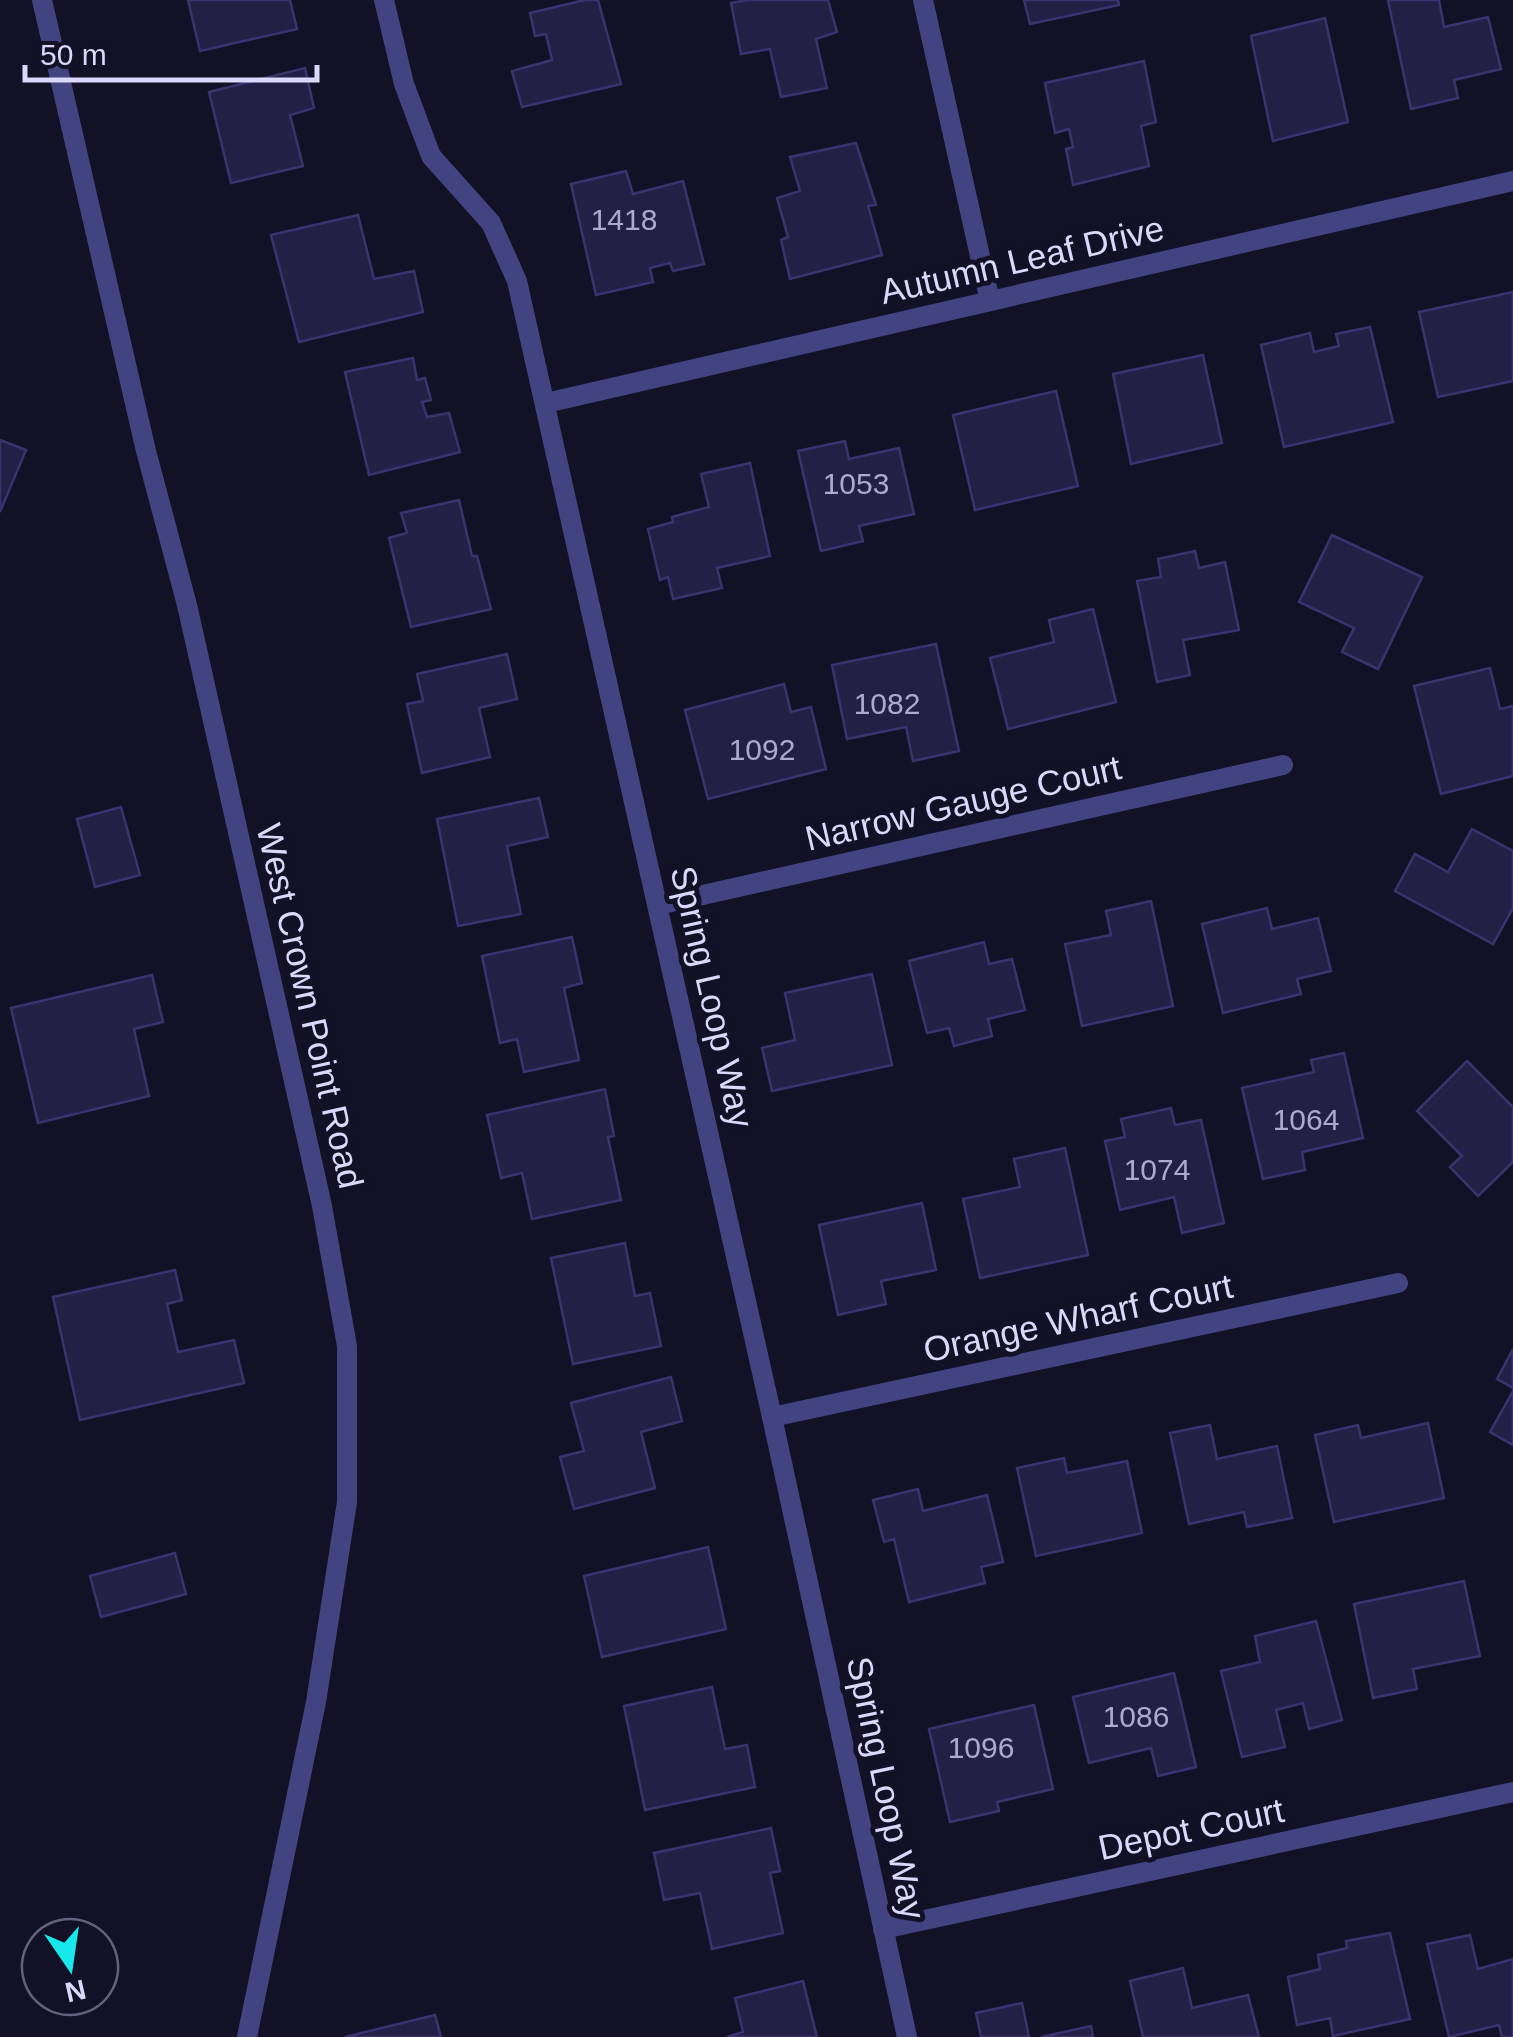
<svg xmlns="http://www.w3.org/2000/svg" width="1513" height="2037" viewBox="0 0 1513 2037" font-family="Helvetica,sans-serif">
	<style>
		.building { fill: #231f45; stroke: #3a336f; stroke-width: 2.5 }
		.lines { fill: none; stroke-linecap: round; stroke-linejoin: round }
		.minor { stroke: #414480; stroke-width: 20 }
		.tertiary { stroke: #414480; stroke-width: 20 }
		.labels { text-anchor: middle; stroke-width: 10; stroke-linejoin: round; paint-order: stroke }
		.number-label { font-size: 30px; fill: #acaace }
		.street-label { font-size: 35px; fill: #dad9fc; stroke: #131125 }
	</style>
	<rect width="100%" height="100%" fill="#131125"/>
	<g class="building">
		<polygon points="188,0 290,0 297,29 200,51"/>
		<polygon points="585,0 598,0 621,84 522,107 512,71 552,60 546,34 535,36 530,13"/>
		<polygon points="748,0 828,0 837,32 816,39 827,88 781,97 770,49 741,54 731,3"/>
		<polygon points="1024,0 1118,0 1119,5 1030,24"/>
		<polygon points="1388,0 1439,0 1444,27 1488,17 1501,69 1454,80 1458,98 1411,109"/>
		<polygon points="1325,18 1348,122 1273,141 1251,36"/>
		<polygon points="1144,61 1156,122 1141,126 1149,166 1073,185 1066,149 1073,147 1069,129 1055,133 1045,83"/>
		<polygon points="305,68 314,108 290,115 303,166 231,183 209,92"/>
		<polygon points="856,143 876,205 868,206 882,255 790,279 781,240 788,237 777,198 800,191 790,157"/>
		<polygon points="626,171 633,194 683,181 704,264 673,271 670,263 650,268 653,282 596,295 571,184"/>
		<polygon points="358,215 374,279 414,271 423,312 299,342 271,235"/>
		<polygon points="1513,292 1513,381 1438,397 1419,312"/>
		<polygon points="1370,327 1393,422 1284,447 1261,345 1310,333 1314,352 1339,346 1336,334"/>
		<polygon points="1203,355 1222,443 1131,464 1113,374"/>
		<polygon points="413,358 417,380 425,378 431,400 422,402 427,417 449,413 460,452 369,475 345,372"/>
		<polygon points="1056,391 1078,486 975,510 953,415"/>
		<polygon points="0,440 26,450 0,512"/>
		<polygon points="845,441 849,459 899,448 914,514 859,526 863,541 821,551 798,451"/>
		<polygon points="750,463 770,556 717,568 722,588 673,599 668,577 660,580 648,529 673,522 672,517 709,507 701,474"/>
		<polygon points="459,500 472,556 477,556 491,609 411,627 389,538 407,533 401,513"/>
		<polygon points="1332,535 1422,577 1378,669 1342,652 1354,628 1299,602"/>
		<polygon points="1195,551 1199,568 1225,562 1239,630 1183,640 1190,675 1157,682 1137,581 1161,577 1158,559"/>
		<polygon points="1093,609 1116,702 1008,729 990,658 1054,642 1049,620"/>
		<polygon points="936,644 959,751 913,761 906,727 847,739 832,665"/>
		<polygon points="507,654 517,699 479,708 490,757 422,773 407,704 423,701 417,674"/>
		<polygon points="1490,668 1500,709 1513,706 1513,776 1441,794 1414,686"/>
		<polygon points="784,684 791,712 811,707 826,769 708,799 685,710"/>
		<polygon points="539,798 548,837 507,846 521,914 458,926 437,819"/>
		<polygon points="121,807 140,875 95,887 77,819"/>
		<polygon points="1472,829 1513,851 1513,908 1493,944 1395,891 1415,854 1448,872"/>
		<polygon points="1151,901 1173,1006 1082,1026 1065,944 1111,935 1106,911"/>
		<polygon points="1267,908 1272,929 1318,918 1331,971 1297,979 1301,994 1223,1013 1202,924"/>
		<polygon points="572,937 582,983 564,988 579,1060 524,1072 517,1039 500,1043 482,956"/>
		<polygon points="984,942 989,964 1012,959 1025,1010 988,1019 992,1036 954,1046 949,1028 927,1033 909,961"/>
		<polygon points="872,974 892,1065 772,1091 762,1048 795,1040 785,993"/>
		<polygon points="152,975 163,1022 134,1029 149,1096 38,1123 11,1008"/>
		<polygon points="1344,1053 1363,1138 1302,1152 1305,1170 1263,1179 1242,1088 1314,1072 1311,1060"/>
		<polygon points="1467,1061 1513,1107 1513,1162 1478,1196 1450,1167 1462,1156 1417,1111"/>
		<polygon points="605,1089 614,1136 608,1137 621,1200 532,1219 522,1173 501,1178 487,1115"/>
		<polygon points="1171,1108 1175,1125 1201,1120 1224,1223 1182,1233 1174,1197 1120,1210 1105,1141 1125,1137 1121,1119"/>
		<polygon points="1065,1148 1088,1255 980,1278 963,1199 1020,1187 1014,1159"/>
		<polygon points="922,1203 936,1270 881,1281 886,1304 838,1315 819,1225"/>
		<polygon points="625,1243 635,1296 650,1293 661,1346 573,1364 551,1258"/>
		<polygon points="175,1270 182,1300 167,1304 178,1352 234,1340 244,1383 80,1420 53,1297"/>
		<polygon points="1513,1349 1513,1388 1497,1379"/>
		<polygon points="671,1377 682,1421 641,1432 655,1488 574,1509 560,1457 584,1451 571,1403"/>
		<polygon points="1513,1391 1513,1445 1490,1432"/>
		<polygon points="1428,1423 1444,1498 1334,1522 1315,1435 1358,1425 1361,1438"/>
		<polygon points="1210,1425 1217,1459 1277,1446 1292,1518 1247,1527 1244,1512 1189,1524 1170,1433"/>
		<polygon points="1064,1458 1067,1473 1127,1461 1142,1533 1036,1556 1017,1468"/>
		<polygon points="918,1489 923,1511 987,1495 1003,1562 981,1567 985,1583 909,1602 894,1539 884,1542 873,1500"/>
		<polygon points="708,1547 726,1629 602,1657 584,1576"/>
		<polygon points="175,1553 186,1594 101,1617 90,1576"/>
		<polygon points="1464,1581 1480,1656 1413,1669 1417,1689 1373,1698 1354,1604"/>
		<polygon points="1316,1621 1342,1720 1309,1729 1303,1703 1276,1710 1285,1747 1242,1757 1221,1671 1260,1662 1255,1636"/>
		<polygon points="1174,1673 1196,1767 1158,1776 1151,1748 1089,1763 1073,1697"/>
		<polygon points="712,1687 725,1749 747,1745 755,1787 645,1810 624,1706"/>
		<polygon points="1034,1705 1053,1789 997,1802 999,1811 950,1822 929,1729"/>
		<polygon points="771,1828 780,1871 770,1873 783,1933 712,1949 700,1893 664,1900 654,1853"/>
		<polygon points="1390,1933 1410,2019 1333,2036 1330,2018 1297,2025 1288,1977 1320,1969 1318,1955 1347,1948 1346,1941"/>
		<polygon points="1470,1935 1478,1969 1513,1959 1513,2037 1502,2037 1499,2025 1449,2037 1427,1944"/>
		<polygon points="1183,1968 1192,2008 1248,1995 1259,2037 1143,2037 1130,1981"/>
		<polygon points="803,1981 817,2037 727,2037 743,2032 735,1998"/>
		<polygon points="1022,2003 1029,2037 981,2037 976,2013"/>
		<polygon points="435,2015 441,2037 345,2037"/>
		<polygon points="1091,2026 1093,2037 1041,2037"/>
	</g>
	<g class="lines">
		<g class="minor">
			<polyline points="384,0 404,84 431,156 491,223 517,281 772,1417 907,2037"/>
			<polyline points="923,0 990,301"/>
			<polyline points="546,403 1513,181"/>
			<polyline points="658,905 1283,765"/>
			<polyline points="772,1417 1398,1283"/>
			<polyline points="883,1929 1513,1792"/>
		</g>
		<polyline class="tertiary" points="42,0 146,451 187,605 322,1206 347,1346 347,1502 316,1702 247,2037"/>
	</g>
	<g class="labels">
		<g class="number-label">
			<text x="624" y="230">1418</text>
			<text x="856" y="494">1053</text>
			<text x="887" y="714">1082</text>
			<text x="762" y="760">1092</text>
			<text x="1306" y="1130">1064</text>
			<text x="1157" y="1180">1074</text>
			<text x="1136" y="1727">1086</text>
			<text x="981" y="1758">1096</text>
		</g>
		<g class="street-label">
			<text transform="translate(1022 260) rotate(-13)" y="12">Autumn Leaf Drive</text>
			<text transform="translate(963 803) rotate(-13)" y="12">Narrow Gauge Court</text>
			<text transform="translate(712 997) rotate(77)" y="12">Spring Loop Way</text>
			<text transform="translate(310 1006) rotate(77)" y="12">West Crown Point Road</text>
			<text transform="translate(1078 1318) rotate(-12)" y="12">Orange Wharf Court</text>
			<text transform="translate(886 1788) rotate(78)" y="12">Spring Loop Way</text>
			<text transform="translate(1191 1829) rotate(-12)" y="12">Depot Court</text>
		</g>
	</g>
	<g transform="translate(70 1967) rotate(167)"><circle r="48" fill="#131125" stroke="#63617b" stroke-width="2.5"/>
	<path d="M0-8L18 38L0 25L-18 38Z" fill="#16e8eb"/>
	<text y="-15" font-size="28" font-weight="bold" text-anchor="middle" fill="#dad9fc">N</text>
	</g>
	<path d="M25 65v15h292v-15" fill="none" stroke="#dad9fc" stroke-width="5"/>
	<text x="40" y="65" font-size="30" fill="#dad9fc" stroke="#131125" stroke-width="8" paint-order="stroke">50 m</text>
</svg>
